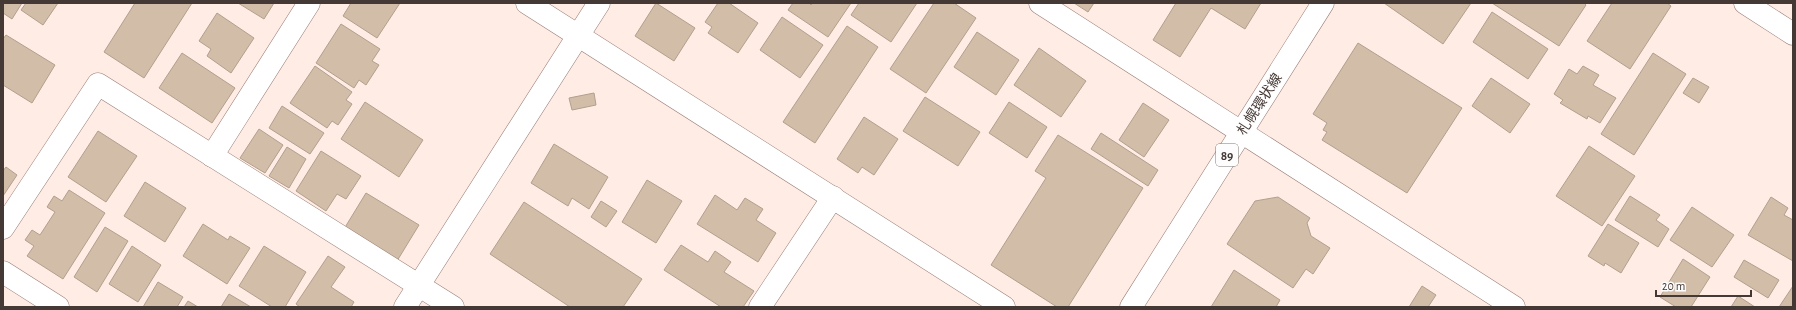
<svg xmlns="http://www.w3.org/2000/svg" width="1796" height="310" viewBox="0 0 1796 310" font-family="'Alegreya Sans','Noto Sans JP',sans-serif">
	<style>
		.building { fill: #d2bda9; stroke: #b39f8b }
		.lines { fill: none; stroke-linecap: round; stroke-linejoin: round }
		.minor-casing { stroke: #987d74; stroke-width: 23 }
		.major-casing { stroke: #987d74; stroke-width: 23 }
		.minor { stroke: #fff; stroke-width: 22 }
		.major { stroke: #fff; stroke-width: 22 }
		.labels { text-anchor: middle; stroke-width: 3; stroke-linejoin: round; paint-order: stroke }
		.shield { fill: #fdfdfd; stroke: #7c7471; stroke-width: 1 }
		.shield-label { font-size: 13px; font-weight: bold; fill: #453935 }
		.street-label { font-size: 14px; fill: #453935; stroke: #fdfdfd }
	</style>
	<rect width="100%" height="100%" fill="#feece5"/>
	<g class="building">
		<polygon points="3,3 22,3 12,19 3,13"/>
		<polygon points="26,3 58,3 43,25 21,10"/>
		<polygon points="135,3 192,3 144,78 104,52"/>
		<polygon points="238,3 274,3 264,19"/>
		<polygon points="351,3 400,3 377,38 343,16"/>
		<polygon points="656,3 695,28 674,61 635,36"/>
		<polygon points="718,3 729,3 758,23 738,53 708,33 712,27 705,22"/>
		<polygon points="793,3 809,3 811,5 813,3 851,3 828,37 788,10"/>
		<polygon points="859,3 917,3 891,42 851,15"/>
		<polygon points="934,3 954,3 976,18 926,93 890,69"/>
		<polygon points="1074,3 1094,3 1088,12"/>
		<polygon points="1176,3 1261,3 1245,29 1211,8 1180,57 1153,40"/>
		<polygon points="1384,3 1471,3 1443,44"/>
		<polygon points="1492,3 1584,3 1586,5 1559,46"/>
		<polygon points="1612,3 1667,3 1671,6 1630,69 1587,41"/>
		<polygon points="1492,12 1548,49 1528,79 1473,42"/>
		<polygon points="217,13 254,38 231,73 207,56 211,49 199,41"/>
		<polygon points="782,17 823,45 800,78 760,50"/>
		<polygon points="341,24 380,49 372,61 379,65 366,85 359,80 354,88 316,63"/>
		<polygon points="847,26 878,47 815,143 783,122"/>
		<polygon points="977,32 1019,60 996,95 954,67"/>
		<polygon points="6,35 55,65 32,103 3,85 3,39"/>
		<polygon points="1358,43 1462,108 1407,193 1322,140 1327,132 1323,130 1327,123 1313,114"/>
		<polygon points="1039,48 1086,81 1061,117 1014,85"/>
		<polygon points="182,53 235,88 212,123 159,88"/>
		<polygon points="1653,53 1686,74 1634,155 1601,134"/>
		<polygon points="315,66 352,92 346,100 352,104 338,125 332,121 327,128 290,103"/>
		<polygon points="1583,66 1599,75 1593,85 1616,98 1600,123 1588,116 1587,119 1560,103 1563,100 1554,94 1569,69 1577,74"/>
		<polygon points="1491,78 1530,104 1510,133 1472,106"/>
		<polygon points="1693,78 1709,87 1699,103 1683,93"/>
		<polygon points="594,93 596,105 572,110 569,98"/>
		<polygon points="925,97 980,132 958,166 903,131"/>
		<polygon points="365,102 423,140 399,177 341,139"/>
		<polygon points="1009,102 1047,127 1027,158 989,133"/>
		<polygon points="1143,103 1169,120 1144,157 1119,140"/>
		<polygon points="282,106 324,133 310,154 269,128"/>
		<polygon points="864,117 898,139 874,175 862,167 858,173 837,159"/>
		<polygon points="259,129 283,145 265,173 240,158"/>
		<polygon points="98,131 137,156 106,202 68,177"/>
		<polygon points="1101,133 1158,170 1148,186 1091,149"/>
		<polygon points="1058,135 1143,188 1068,307 1057,307 991,265 1046,178 1035,171"/>
		<polygon points="554,144 608,177 589,209 572,198 568,206 531,183"/>
		<polygon points="1589,146 1635,176 1602,226 1556,196"/>
		<polygon points="287,147 306,159 289,188 269,176"/>
		<polygon points="321,151 361,176 346,199 337,194 326,211 296,191"/>
		<polygon points="6,167 17,175 3,196 3,171"/>
		<polygon points="647,180 682,201 656,243 622,222"/>
		<polygon points="145,182 186,208 165,242 124,216"/>
		<polygon points="69,190 105,213 63,279 27,256 34,246 25,240 32,230 40,235 55,212 47,207 54,196 62,201"/>
		<polygon points="366,193 419,225 397,261 344,229"/>
		<polygon points="715,195 737,210 745,198 763,209 756,220 776,233 758,262 697,224"/>
		<polygon points="1630,196 1660,215 1656,220 1669,229 1658,247 1615,220"/>
		<polygon points="1278,197 1310,218 1307,223 1311,236 1330,248 1313,274 1306,269 1293,288 1227,244 1255,201"/>
		<polygon points="1771,197 1788,208 1784,215 1793,220 1793,261 1748,235"/>
		<polygon points="601,201 617,211 606,227 591,217"/>
		<polygon points="524,202 642,279 623,307 570,307 490,254"/>
		<polygon points="1692,207 1734,235 1712,267 1670,240"/>
		<polygon points="203,224 228,240 230,236 250,248 227,284 183,256"/>
		<polygon points="1608,224 1639,243 1621,273 1605,263 1604,266 1588,256"/>
		<polygon points="105,227 128,241 97,292 74,277"/>
		<polygon points="681,245 708,262 715,251 731,262 724,272 754,291 743,307 721,307 664,270"/>
		<polygon points="132,246 161,265 138,302 109,284"/>
		<polygon points="264,246 306,272 285,307 272,307 239,286"/>
		<polygon points="328,256 345,267 331,287 354,302 351,307 300,307 296,304"/>
		<polygon points="1683,259 1710,277 1691,307 1676,307 1660,297"/>
		<polygon points="1744,260 1779,280 1768,298 1734,277"/>
		<polygon points="1234,270 1280,300 1276,307 1211,307"/>
		<polygon points="158,282 183,297 177,307 143,307"/>
		<polygon points="1422,286 1436,295 1428,307 1409,307"/>
		<polygon points="1793,286 1793,307 1779,307"/>
		<polygon points="229,294 251,307 221,307"/>
		<polygon points="1738,296 1755,307 1731,307"/>
		<polygon points="188,301 198,307 184,307"/>
	</g>
	<g class="lines">
		<defs>
			<g id="minor">
				<polyline points="527,3 1004,307"/>
				<polyline points="1040,3 1514,307"/>
				<polyline points="1745,3 1793,34"/>
				<polyline points="212,156 309,3"/>
				<polyline points="3,228 98,84 453,307"/>
				<polyline points="3,272 58,307"/>
				<polyline points="405,307 599,3"/>
				<polyline points="760,307 833,197"/>
			</g>
			<polyline id="major" points="1131,307 1323,3"/>
		</defs>
		<use href="#minor" class="minor-casing"/>
		<use href="#major" class="major-casing"/>
		<use href="#minor" class="minor"/>
		<use href="#major" class="major"/>
	</g>
	<g class="labels">
		<rect class="shield" x="1216" y="144" width="22" height="22" rx="3"/>
		<g class="shield-label">
			<text x="1227" y="160">89</text>
		</g>
		<g class="street-label">
			<text transform="translate(1259 104) rotate(-57)" y="5">札幌環状線</text>
		</g>
	</g>
	<rect width="1796" height="310" fill="none" stroke="#453935" stroke-width="8"/>
	<path d="M1656 290v6h95v-6" fill="none" stroke="#453935" stroke-width="2"/>
	<text x="1662" y="290" font-size="12" fill="#453935" stroke="#fdfdfd" stroke-width="3" paint-order="stroke">20 m</text>
</svg>
